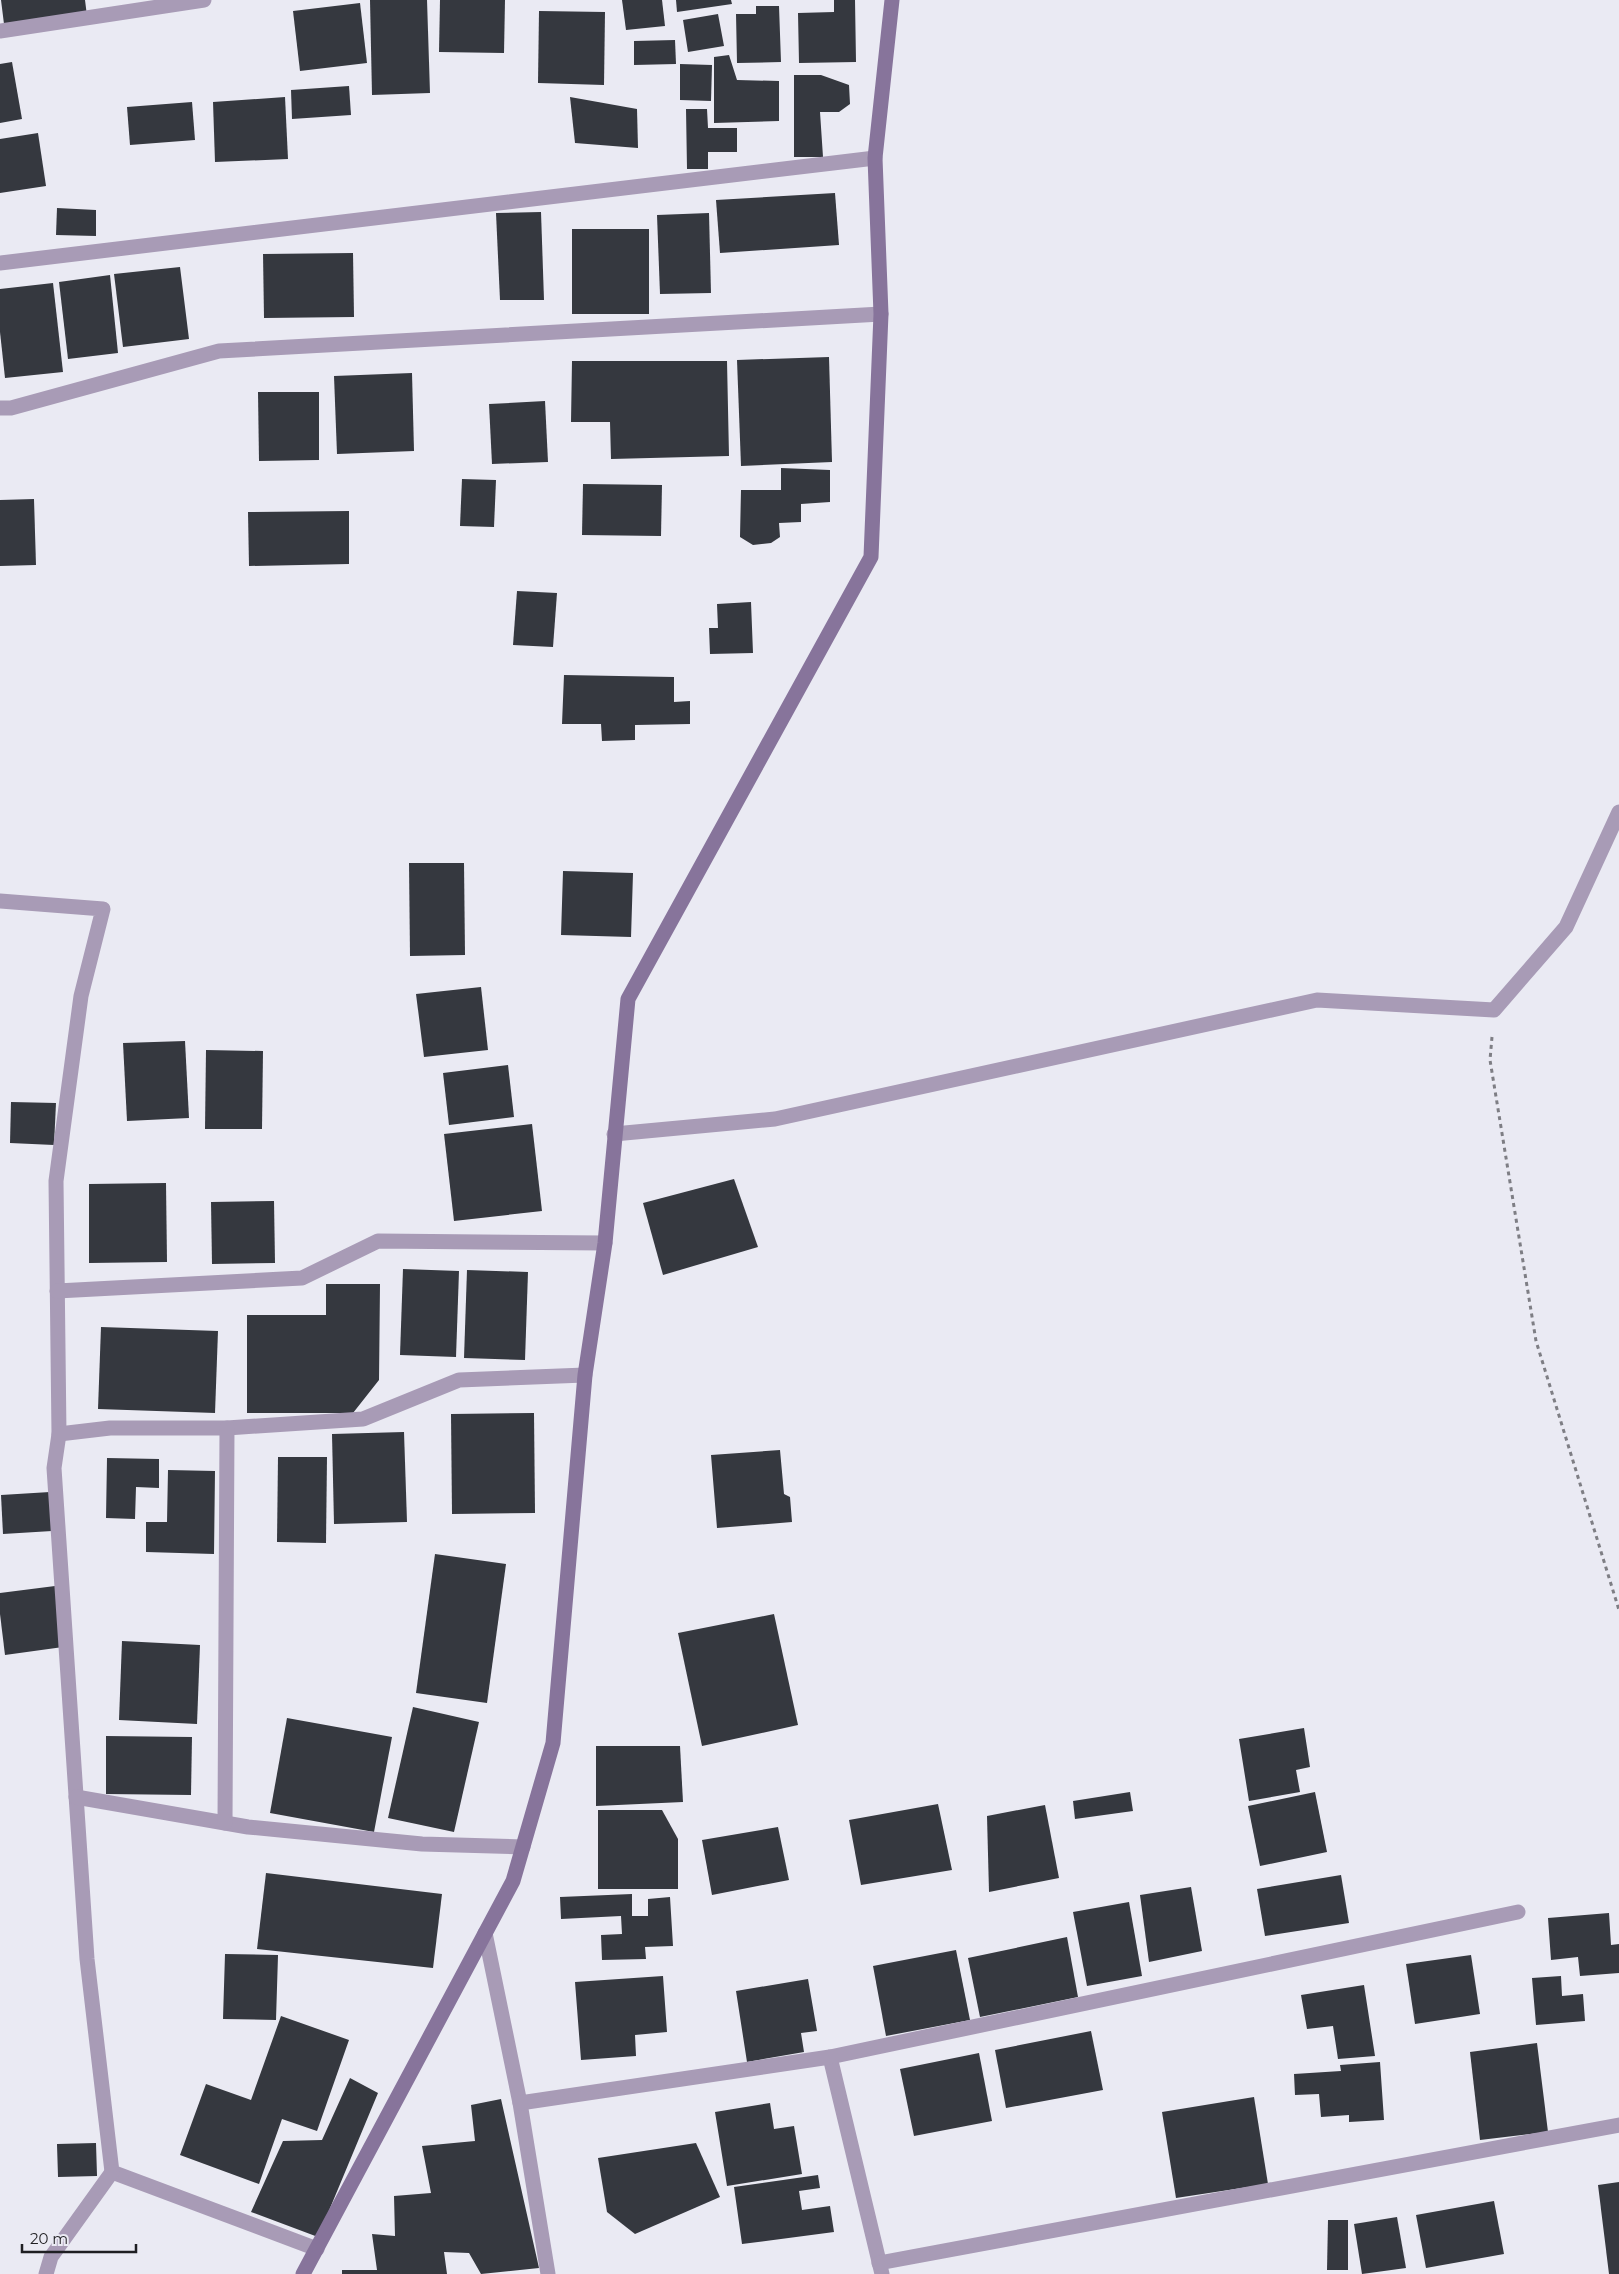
<svg xmlns="http://www.w3.org/2000/svg" width="1619" height="2274" viewBox="0 0 1619 2274" font-family="Montserrat,sans-serif">
	<style>
		.building { fill: #35383f }
		.lines { fill: none; stroke-linecap: round; stroke-linejoin: round }
		.path { stroke: #7e7e84; stroke-width: 3; stroke-dasharray: 4 4; stroke-linecap: butt }
		.street { stroke: #a89bb6; stroke-width: 15 }
		.secondary { stroke: #87749b; stroke-width: 15 }
	</style>
	<rect width="100%" height="100%" fill="#eaeaf3"/>
	<g class="building">
		<polygon points="1,0 85,0 87,16 4,24"/>
		<polygon points="370,0 427,0 430,93 372,95"/>
		<polygon points="440,0 505,0 504,53 439,52"/>
		<polygon points="622,0 662,0 665,26 626,30"/>
		<polygon points="676,0 731,0 732,4 677,12"/>
		<polygon points="834,0 855,0 856,62 799,63 798,13 834,12"/>
		<polygon points="360,3 367,63 300,71 293,11"/>
		<polygon points="756,6 779,6 781,62 737,63 736,14 756,14"/>
		<polygon points="539,11 605,12 604,85 538,83"/>
		<polygon points="718,14 724,46 688,52 683,20"/>
		<polygon points="675,40 676,64 634,65 634,41"/>
		<polygon points="729,55 737,80 779,81 779,121 714,123 714,57"/>
		<polygon points="12,62 22,119 0,123 0,64"/>
		<polygon points="680,64 712,65 711,101 680,100"/>
		<polygon points="794,75 821,75 849,85 850,104 839,112 820,112 823,157 794,157"/>
		<polygon points="349,86 351,115 292,119 291,90"/>
		<polygon points="285,97 288,159 215,162 213,102"/>
		<polygon points="570,97 637,109 638,148 575,143"/>
		<polygon points="192,102 195,140 130,145 127,107"/>
		<polygon points="686,109 707,109 708,128 737,128 737,152 708,152 708,169 687,169"/>
		<polygon points="38,133 46,186 0,193 0,139"/>
		<polygon points="835,193 839,245 720,253 716,200"/>
		<polygon points="57,208 96,210 96,236 56,235"/>
		<polygon points="541,212 544,300 500,300 496,213"/>
		<polygon points="709,213 711,293 660,294 657,215"/>
		<rect x="572" y="229" width="77" height="85"/>
		<polygon points="353,253 354,317 264,318 263,254"/>
		<polygon points="180,267 189,339 123,347 114,274"/>
		<polygon points="110,275 118,353 68,359 59,282"/>
		<polygon points="53,283 63,372 5,378 0,332 0,289"/>
		<polygon points="829,357 832,462 741,466 737,360"/>
		<polygon points="572,361 727,361 729,456 611,459 610,422 571,422"/>
		<polygon points="412,373 414,451 337,454 334,376"/>
		<polygon points="258,392 319,392 319,460 259,461"/>
		<polygon points="545,401 548,462 492,464 489,404"/>
		<polygon points="781,468 830,470 830,502 801,504 801,522 779,523 780,537 771,543 753,545 740,537 741,490 781,490"/>
		<polygon points="462,479 496,480 494,527 460,526"/>
		<polygon points="583,484 662,485 661,536 582,535"/>
		<polygon points="34,499 36,565 0,566 0,500"/>
		<polygon points="349,511 349,564 249,566 248,512"/>
		<polygon points="517,591 557,593 553,647 513,645"/>
		<polygon points="751,602 753,653 710,654 709,628 718,628 717,604"/>
		<polygon points="564,675 674,677 674,702 690,701 690,724 635,725 635,740 602,741 601,724 562,724"/>
		<polygon points="409,863 464,863 465,955 410,956"/>
		<polygon points="563,871 633,873 631,937 561,935"/>
		<polygon points="481,987 488,1050 424,1057 416,994"/>
		<polygon points="185,1041 189,1118 127,1121 123,1043"/>
		<polygon points="206,1050 263,1051 262,1129 205,1129"/>
		<polygon points="508,1065 514,1117 449,1125 443,1073"/>
		<polygon points="11,1102 56,1103 54,1145 10,1143"/>
		<polygon points="532,1124 542,1211 454,1221 444,1134"/>
		<polygon points="734,1179 758,1247 663,1275 643,1203"/>
		<polygon points="166,1183 167,1262 89,1263 89,1184"/>
		<polygon points="274,1201 275,1263 212,1264 211,1202"/>
		<polygon points="403,1269 459,1271 456,1357 400,1355"/>
		<polygon points="467,1270 528,1272 525,1360 464,1358"/>
		<polygon points="326,1284 380,1284 379,1380 353,1413 247,1413 247,1315 326,1315"/>
		<polygon points="101,1327 218,1331 215,1413 98,1409"/>
		<polygon points="534,1413 535,1513 452,1514 451,1414"/>
		<polygon points="404,1432 407,1522 334,1524 332,1434"/>
		<polygon points="780,1450 784,1494 790,1497 792,1522 717,1528 711,1455"/>
		<polygon points="278,1457 327,1457 326,1543 277,1542"/>
		<polygon points="107,1458 159,1459 159,1488 136,1487 135,1519 106,1518"/>
		<polygon points="168,1470 215,1471 214,1554 146,1552 146,1522 167,1522"/>
		<polygon points="50,1492 52,1531 3,1534 1,1495"/>
		<polygon points="435,1554 506,1564 487,1703 416,1693"/>
		<polygon points="55,1586 63,1647 5,1655 0,1614 0,1593"/>
		<polygon points="774,1614 798,1725 702,1746 678,1633"/>
		<polygon points="122,1641 200,1645 197,1724 119,1720"/>
		<polygon points="413,1707 479,1722 454,1832 388,1818"/>
		<polygon points="287,1718 392,1737 374,1832 270,1813"/>
		<polygon points="1304,1728 1310,1767 1296,1770 1300,1792 1249,1801 1239,1739"/>
		<polygon points="106,1736 192,1737 191,1795 106,1794"/>
		<polygon points="596,1746 680,1746 683,1802 596,1806"/>
		<polygon points="1130,1792 1133,1811 1075,1819 1073,1801"/>
		<polygon points="1315,1792 1327,1852 1260,1866 1248,1806"/>
		<polygon points="938,1804 952,1870 861,1885 849,1820"/>
		<polygon points="1045,1805 1059,1878 989,1892 987,1816"/>
		<polygon points="598,1810 662,1810 678,1839 678,1889 598,1889"/>
		<polygon points="778,1827 789,1880 712,1895 702,1840"/>
		<polygon points="266,1873 442,1894 433,1968 257,1949"/>
		<polygon points="1341,1875 1349,1923 1265,1936 1257,1889"/>
		<polygon points="1191,1887 1202,1951 1149,1962 1140,1895"/>
		<polygon points="632,1894 632,1916 648,1916 648,1899 670,1897 673,1946 645,1947 646,1959 602,1960 601,1935 622,1934 621,1916 561,1919 560,1897"/>
		<polygon points="1129,1902 1142,1976 1087,1986 1073,1912"/>
		<polygon points="1609,1913 1611,1945 1619,1944 1619,1973 1580,1976 1578,1957 1551,1960 1548,1918"/>
		<polygon points="1067,1937 1078,1997 980,2017 968,1958"/>
		<polygon points="956,1950 970,2020 886,2036 873,1966"/>
		<polygon points="225,1954 278,1955 276,2020 223,2019"/>
		<polygon points="1471,1955 1480,2014 1415,2024 1406,1964"/>
		<polygon points="663,1976 667,2032 635,2035 636,2056 581,2060 575,1982"/>
		<polygon points="1561,1976 1562,1996 1583,1994 1585,2021 1536,2025 1532,1978"/>
		<polygon points="808,1979 817,2031 801,2033 804,2052 747,2062 736,1991"/>
		<polygon points="1364,1985 1375,2056 1338,2059 1333,2026 1307,2029 1301,1995"/>
		<polygon points="281,2016 349,2040 317,2131 282,2119 259,2184 180,2155 206,2084 251,2100"/>
		<polygon points="1091,2031 1103,2090 1006,2108 995,2050"/>
		<polygon points="1537,2043 1548,2132 1480,2140 1470,2052"/>
		<polygon points="979,2053 992,2121 914,2136 900,2069"/>
		<polygon points="1380,2062 1384,2120 1349,2122 1349,2115 1321,2117 1319,2094 1295,2095 1294,2074 1341,2071 1340,2065"/>
		<polygon points="350,2078 378,2093 318,2237 251,2212 283,2141 322,2140"/>
		<polygon points="1254,2097 1268,2184 1176,2198 1162,2112"/>
		<polygon points="501,2099 539,2268 481,2274 469,2253 444,2252 447,2274 342,2274 342,2270 377,2270 372,2234 395,2236 394,2196 431,2193 422,2146 475,2141 471,2105"/>
		<polygon points="770,2103 774,2129 794,2126 802,2174 727,2186 715,2112"/>
		<polygon points="96,2143 97,2176 58,2177 57,2144"/>
		<polygon points="696,2143 720,2197 635,2234 607,2212 598,2158"/>
		<polygon points="818,2175 820,2188 799,2191 802,2210 830,2206 834,2232 742,2244 734,2187"/>
		<polygon points="1619,2182 1619,2274 1609,2274 1598,2185"/>
		<polygon points="1494,2201 1504,2254 1426,2268 1416,2215"/>
		<polygon points="1397,2217 1406,2268 1362,2274 1354,2224"/>
		<polygon points="1328,2220 1348,2220 1348,2270 1327,2270"/>
	</g>
	<g class="lines">
		<polyline class="path" points="1492,1037 1490,1060 1536,1341 1619,1610"/>
		<g class="street">
			<polyline points="0,31 204,0"/>
			<polyline points="0,263 875,158"/>
			<polyline points="0,408 11,408 219,351 881,314"/>
			<polyline points="0,901 103,909 81,996 56,1181 59,1434 54,1468 87,1959 112,2172 317,2249"/>
			<polyline points="614,1134 775,1119 1317,1000 1494,1010 1566,927 1619,812"/>
			<polyline points="57,1291 302,1278 378,1241 605,1243"/>
			<polyline points="59,1434 110,1428 227,1428 363,1419 459,1380 585,1375"/>
			<polyline points="76,1797 248,1827 422,1844 523,1847"/>
			<polyline points="225,1823 227,1428"/>
			<polyline points="485,1933 520,2103 548,2274"/>
			<polyline points="830,2057 882,2274"/>
			<polyline points="520,2103 830,2057 1518,1912"/>
			<polyline points="879,2263 1619,2125"/>
			<polyline points="46,2274 51,2257 112,2172"/>
		</g>
		<polyline class="secondary" points="303,2274 513,1881 553,1743 585,1375 605,1243 628,999 871,557 881,314 875,158 892,0"/>
	</g>
	<path d="M22 2244v8h114v-8" fill="none" stroke="#1f1f22" stroke-width="2.5"/>
	<text x="30" y="2244" font-size="15" fill="#1f1f22" stroke="#eaeaf3" stroke-width="4" paint-order="stroke">20 m</text>
</svg>
